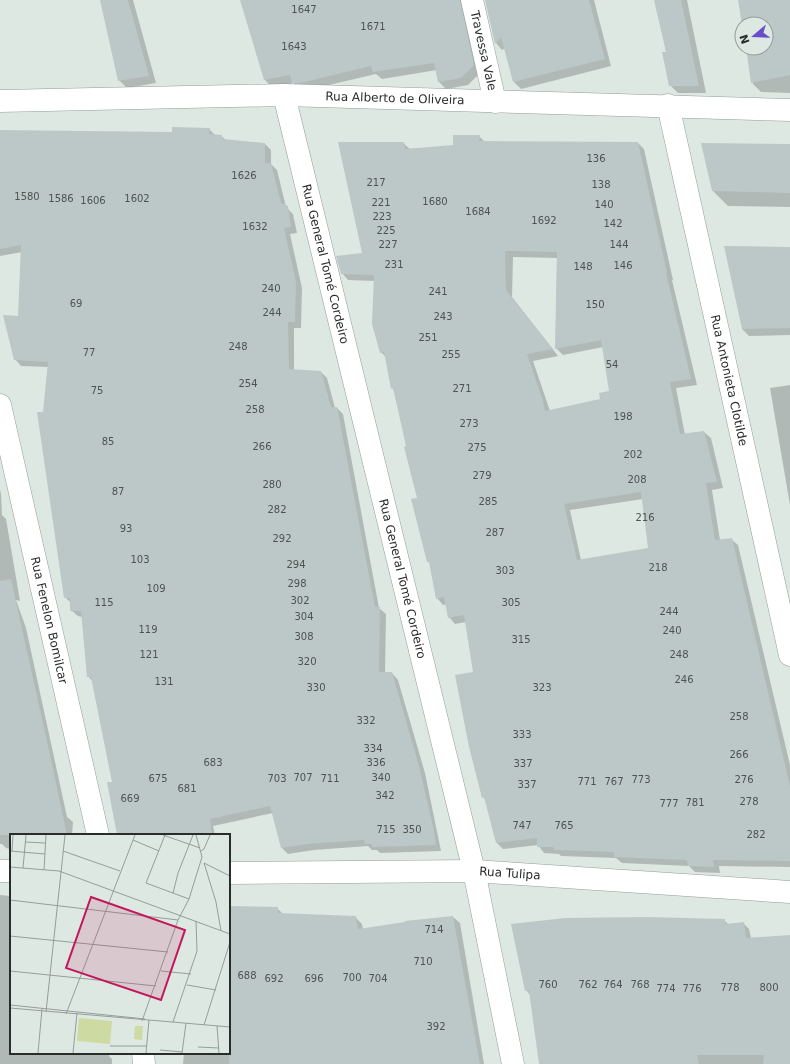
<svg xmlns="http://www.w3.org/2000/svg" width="790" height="1064" viewBox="0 0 790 1064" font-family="'DejaVu Sans',sans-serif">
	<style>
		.shadow { fill: #0003; fill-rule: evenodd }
		.building { fill: #bbc8c7; fill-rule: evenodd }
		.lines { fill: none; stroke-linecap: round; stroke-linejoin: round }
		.minor-casing { stroke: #929d98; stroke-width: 23 }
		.tertiary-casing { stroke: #929d98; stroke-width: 23 }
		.minor { stroke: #fff; stroke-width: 22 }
		.tertiary { stroke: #fff; stroke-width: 22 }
		.labels { text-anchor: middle; stroke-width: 3.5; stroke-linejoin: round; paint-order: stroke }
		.number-label { font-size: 10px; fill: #4d5351 }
		.street-label { font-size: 12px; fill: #282c2a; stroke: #dde8e3 }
		.inset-road { fill: none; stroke: #959d99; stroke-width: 1 }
		.view { fill: #c2185b; fill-opacity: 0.15; stroke: #c2185b; stroke-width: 2 }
		.inset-edge { fill: none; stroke: #282c2a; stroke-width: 2 }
	</style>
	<rect width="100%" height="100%" fill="#dde8e3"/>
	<g class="shadow">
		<polygon points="101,0 133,0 156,83 127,88 119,80"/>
		<polygon points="242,0 469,0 481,72 468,85 446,89 439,82 437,70 382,79 376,74 307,90 301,90 294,83 272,87 265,80"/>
		<polygon points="486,0 594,0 611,66 521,89 514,82 505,48 502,50 496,43"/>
		<polygon points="655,0 687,0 706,93 678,93 670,85 667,52"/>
		<polygon points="739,0 790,0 790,93 761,92 753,84 747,48 766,48 766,24"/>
		<polygon points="209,129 215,135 221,136 226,140 265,144 271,150 271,164 277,170 286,207 293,214 297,233 290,234 302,288 301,328 294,328 294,370 321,372 327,378 335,408 337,408 343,414 379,608 386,614 385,673 392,673 398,680 425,773 441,851 380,853 377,850 372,850 368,846 314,850 288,854 282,848 273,813 213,826 215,835 118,835 113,782 93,682 88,676 82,617 78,616 71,610 71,603 65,597 44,413 48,367 21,366 15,359 19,317 22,252 0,256 0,131 173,133"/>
		<path d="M479,136L485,142L638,143L644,149L673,280H672L697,385L676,388L685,435L704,432L711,438L723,488L712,490L720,540L731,539L738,545L790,765V867L719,866L720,873L695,872L689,866L622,863L616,858L561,856L559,854L544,853L538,845L503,849L497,843L486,800L483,797L474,673L466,622L455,624L449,617L447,604L443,605L437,598L431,564L428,561L418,499L395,391L392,388L386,357L381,352L375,281L348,280L342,273L364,254L403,143L410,149L454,146ZM513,257L557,258L556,348L563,355L603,347L610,392L601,400L550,411L533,361L558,356L512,297ZM643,499L650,549L581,560L570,510Z"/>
		<polygon points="790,145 790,207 728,206 713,191"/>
		<polygon points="790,248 790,335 749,336 742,329"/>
		<polygon points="790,385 790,505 770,388"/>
		<polygon points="0,490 1,494 2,515 6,519 20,601 16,600 26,628 67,817 73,822 72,835 11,835 11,849 6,848 2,844 0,844"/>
		<polygon points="0,895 11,896 11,1053 109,1053 109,1056 112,1059 112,1064 0,1064"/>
		<polygon points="229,907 277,908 283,914 355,917 362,924 363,930 453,917 460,923 484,1064 183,1064 184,1053 229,1053"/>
		<polygon points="724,920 729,925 743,923 749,929 751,938 790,936 790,1064 540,1064 531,996 526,990"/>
	</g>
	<g class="building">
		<polygon points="100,0 128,0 149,76 118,81"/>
		<polygon points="240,0 460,0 474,65 461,78 438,82 434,63 373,72 371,66 300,83 292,83 290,75 264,80"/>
		<polygon points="485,0 589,0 605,59 513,82 501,37 495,44"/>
		<polygon points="654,0 681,0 699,86 669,86 662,52 666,52"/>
		<polygon points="738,0 790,0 790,75 751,83 746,48 766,48 766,24 742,25"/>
		<polygon points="172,127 210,128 209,134 222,135 222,139 265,143 265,163 271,163 281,203 288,206 291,227 284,228 296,282 295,322 288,322 289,369 321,371 331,407 337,407 375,607 380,607 379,672 392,672 419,766 434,831 436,845 372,847 372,844 365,844 364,840 307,844 281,848 270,806 210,819 212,835 117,835 107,782 112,782 91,677 87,677 81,611 70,611 70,598 64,598 37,412 43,412 48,362 14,360 3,315 18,316 21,245 0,249 0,130 172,132"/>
		<path d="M453,135H480L479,141L638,142L667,273H666L691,379L670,382L680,434L704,431L717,482L706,483L715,540L732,538L790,786V861L713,860L714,867L688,866L687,860L614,857V852L554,850L553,847H537V838L496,843L484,797L482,798L469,747L455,675L473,672L464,615L448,618L444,597L436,599L429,562H427L411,499L417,498L404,447L406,446L393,388L391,389L384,352L380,353L372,324L374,275L341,274L336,256L362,253L338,142H404L405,149L453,145ZM505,251L557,252L555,349L601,340L609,391L599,393L600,399L545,411L543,401L527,354L553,349L506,290ZM641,492L648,548L577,560L564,504Z"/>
		<polygon points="701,143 790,144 790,193 712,191"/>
		<polygon points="724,246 790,247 790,328 742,329"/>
		<polygon points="11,579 50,755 67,835 0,835 0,581"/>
		<polygon points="229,906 278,907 278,913 356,916 358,929 405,922 405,921 453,916 480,1064 229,1064"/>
		<polygon points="646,917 725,919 725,924 744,922 746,938 790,935 790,1064 763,1064 764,1055 697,1055 699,1064 539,1064 529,991 525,991 511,924 565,918"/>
	</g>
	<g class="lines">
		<defs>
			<g id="minor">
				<path id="s1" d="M472,0L495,102"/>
				<path id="s2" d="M284,95L474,871L513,1064"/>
				<path id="s3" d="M668,105L790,655"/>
				<path id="s4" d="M0,405L98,835"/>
				<polyline points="143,1053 144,1064"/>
			</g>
			<g id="tertiary">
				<path id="s5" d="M0,101L284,95L790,110"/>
				<polyline points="0,871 11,871"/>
				<path id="s6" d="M229,873L474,871L790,892"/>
			</g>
		</defs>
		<use href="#minor" class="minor-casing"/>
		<use href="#tertiary" class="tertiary-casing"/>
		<use href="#minor" class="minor"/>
		<use href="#tertiary" class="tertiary"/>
	</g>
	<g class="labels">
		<g class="number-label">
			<text x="304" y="13">1647</text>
			<text x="373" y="30">1671</text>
			<text x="294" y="50">1643</text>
			<text x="596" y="162">136</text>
			<text x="244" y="179">1626</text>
			<text x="376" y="186">217</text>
			<text x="601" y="188">138</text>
			<text x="27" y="200">1580</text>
			<text x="61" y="202">1586</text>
			<text x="137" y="202">1602</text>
			<text x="93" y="204">1606</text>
			<text x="435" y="205">1680</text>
			<text x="381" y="206">221</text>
			<text x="604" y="208">140</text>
			<text x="478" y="215">1684</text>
			<text x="382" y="220">223</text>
			<text x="544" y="224">1692</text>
			<text x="613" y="227">142</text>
			<text x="255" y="230">1632</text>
			<text x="386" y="234">225</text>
			<text x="388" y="248">227</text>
			<text x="619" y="248">144</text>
			<text x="394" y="268">231</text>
			<text x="623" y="269">146</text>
			<text x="583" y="270">148</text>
			<text x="271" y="292">240</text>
			<text x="438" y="295">241</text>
			<text x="76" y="307">69</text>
			<text x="595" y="308">150</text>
			<text x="272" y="316">244</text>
			<text x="443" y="320">243</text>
			<text x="428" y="341">251</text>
			<text x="238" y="350">248</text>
			<text x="89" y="356">77</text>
			<text x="451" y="358">255</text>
			<text x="612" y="368">54</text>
			<text x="248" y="387">254</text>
			<text x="462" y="392">271</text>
			<text x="97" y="394">75</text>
			<text x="255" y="413">258</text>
			<text x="623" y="420">198</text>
			<text x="469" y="427">273</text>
			<text x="108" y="445">85</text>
			<text x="262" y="450">266</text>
			<text x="477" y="451">275</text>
			<text x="633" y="458">202</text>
			<text x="482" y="479">279</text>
			<text x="637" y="483">208</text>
			<text x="272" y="488">280</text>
			<text x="118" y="495">87</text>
			<text x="488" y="505">285</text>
			<text x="277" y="513">282</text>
			<text x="645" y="521">216</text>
			<text x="126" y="532">93</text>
			<text x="495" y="536">287</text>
			<text x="282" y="542">292</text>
			<text x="140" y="563">103</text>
			<text x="296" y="568">294</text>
			<text x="658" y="571">218</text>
			<text x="505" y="574">303</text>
			<text x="297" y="587">298</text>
			<text x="156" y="592">109</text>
			<text x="300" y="604">302</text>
			<text x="104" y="606">115</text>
			<text x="511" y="606">305</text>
			<text x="669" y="615">244</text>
			<text x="304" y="620">304</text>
			<text x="148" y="633">119</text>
			<text x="672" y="634">240</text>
			<text x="304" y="640">308</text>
			<text x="521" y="643">315</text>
			<text x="149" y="658">121</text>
			<text x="679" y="658">248</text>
			<text x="307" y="665">320</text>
			<text x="684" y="683">246</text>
			<text x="164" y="685">131</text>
			<text x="316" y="691">330</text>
			<text x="542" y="691">323</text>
			<text x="739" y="720">258</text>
			<text x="366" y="724">332</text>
			<text x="522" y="738">333</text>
			<text x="373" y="752">334</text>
			<text x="739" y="758">266</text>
			<text x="213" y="766">683</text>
			<text x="376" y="766">336</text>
			<text x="523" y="767">337</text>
			<text x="303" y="781">707</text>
			<text x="381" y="781">340</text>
			<text x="158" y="782">675</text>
			<text x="277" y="782">703</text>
			<text x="330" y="782">711</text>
			<text x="641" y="783">773</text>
			<text x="744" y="783">276</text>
			<text x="587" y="785">771</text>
			<text x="614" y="785">767</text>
			<text x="527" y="788">337</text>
			<text x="187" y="792">681</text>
			<text x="385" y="799">342</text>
			<text x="130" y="802">669</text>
			<text x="749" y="805">278</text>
			<text x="695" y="806">781</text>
			<text x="669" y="807">777</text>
			<text x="522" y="829">747</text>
			<text x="564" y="829">765</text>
			<text x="386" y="833">715</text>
			<text x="412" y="833">350</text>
			<text x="756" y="838">282</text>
			<text x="434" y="933">714</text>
			<text x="423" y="965">710</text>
			<text x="247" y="979">688</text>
			<text x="352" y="981">700</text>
			<text x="274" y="982">692</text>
			<text x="314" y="982">696</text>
			<text x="378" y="982">704</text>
			<text x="548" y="988">760</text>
			<text x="588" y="988">762</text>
			<text x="613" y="988">764</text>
			<text x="640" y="988">768</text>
			<text x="730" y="991">778</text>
			<text x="769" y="991">800</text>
			<text x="666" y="992">774</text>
			<text x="692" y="992">776</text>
			<text x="436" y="1030">392</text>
		</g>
		<g class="street-label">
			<text dy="4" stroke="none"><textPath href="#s1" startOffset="52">Travessa Vale</textPath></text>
			<text dy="4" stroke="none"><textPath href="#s5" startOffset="395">Rua Alberto de Oliveira</textPath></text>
			<text dy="4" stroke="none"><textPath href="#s2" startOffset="174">Rua General Tomé Cordeiro</textPath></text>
			<text dy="4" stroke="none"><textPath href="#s3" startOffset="282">Rua Antonieta Clotilde</textPath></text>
			<text dy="4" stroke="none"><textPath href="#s2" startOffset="498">Rua General Tomé Cordeiro</textPath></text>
			<text dy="4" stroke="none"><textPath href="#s4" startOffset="221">Rua Fenelon Bomilcar</textPath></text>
			<text dy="4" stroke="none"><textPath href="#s6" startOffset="281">Rua Tulipa</textPath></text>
		</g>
	</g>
	<g transform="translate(10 834)">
		<rect width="220" height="220" fill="#dde8e3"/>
		<path d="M69,184L102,187L100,210L67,207ZM125,192H133L132,206L124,205Z" fill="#cddba3"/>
		<path class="inset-road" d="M153,1L190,14M155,1L136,49L179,65M123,6L149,17M15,8L35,9M0,17L35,20M2,17L3,1M53,17L110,37M191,17L194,15L200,1M194,29L206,68L211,97M194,29L220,42M0,33L49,37L220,100M13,34L16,1M34,36L36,1M163,59L168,39L183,1M0,66L168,86M0,102L158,118M0,137L146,152M151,137L181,140M177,151L206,156M0,171L135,185M0,174L220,193M36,178L55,1M56,180L125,1M132,187L168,86L179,65L192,23L186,1M163,188L187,117L186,87M194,191L220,108M207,192L209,219M100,212H136M188,213L209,214M150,216L172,218M28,219L32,175M63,219L67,179M136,219L139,186M172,219L176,189"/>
		<path class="view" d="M81,63L175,96L151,166L56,134Z"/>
		<rect width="220" height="220" class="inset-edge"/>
	</g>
	<g transform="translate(754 36) rotate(251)"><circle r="19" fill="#dde8e3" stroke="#959d99"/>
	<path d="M0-3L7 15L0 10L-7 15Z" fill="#694fc9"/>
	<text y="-6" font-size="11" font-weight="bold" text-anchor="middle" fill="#282c2a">N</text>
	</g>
</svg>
